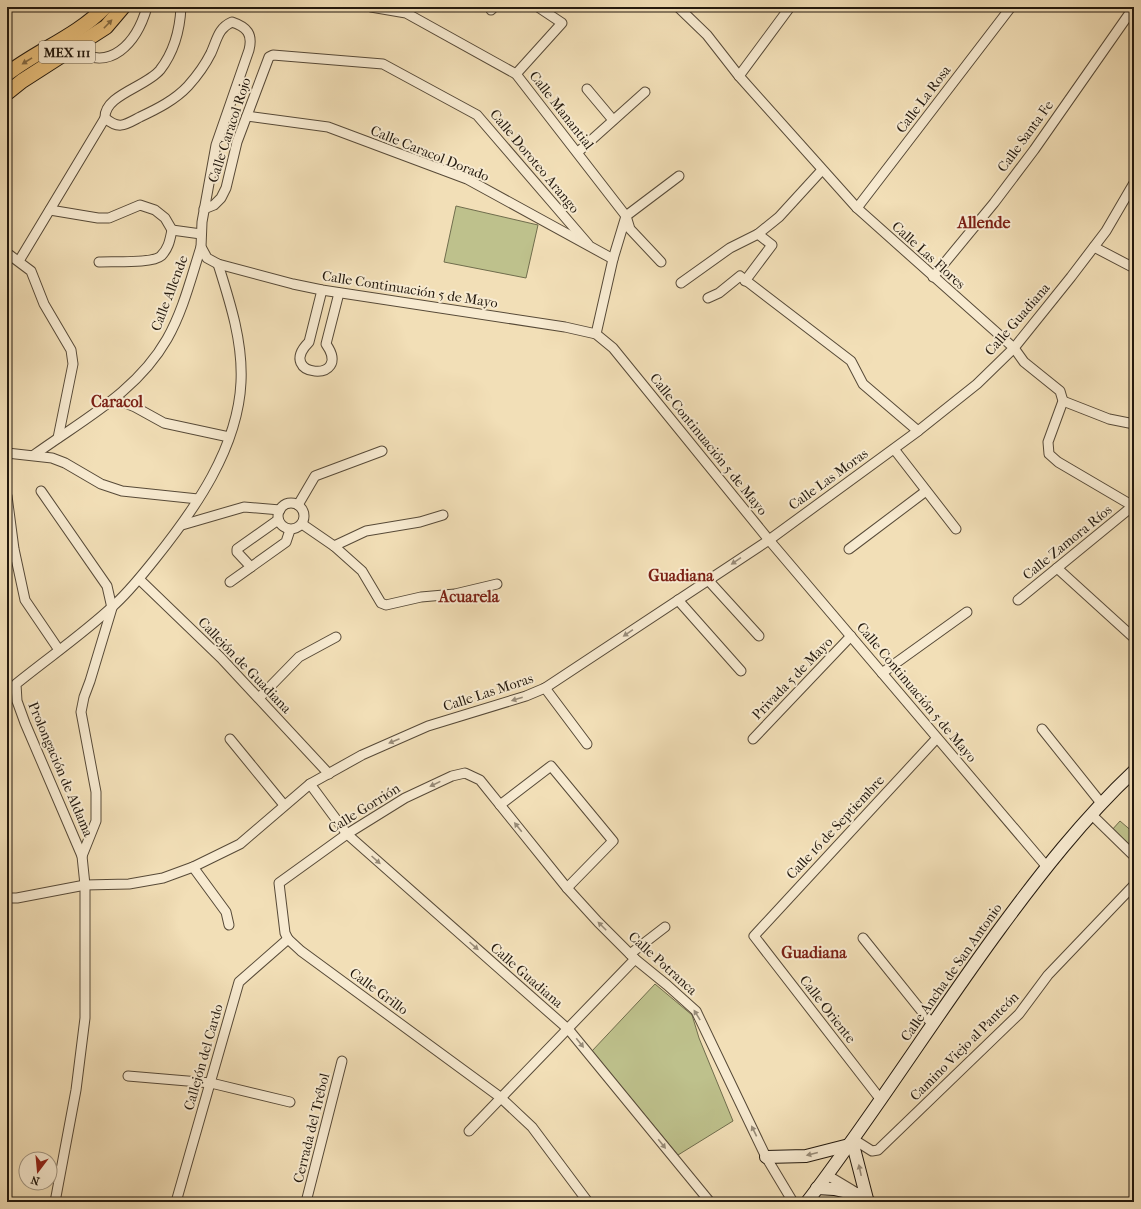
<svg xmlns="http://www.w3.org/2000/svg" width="1141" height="1209" viewBox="0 0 1141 1209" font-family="'IM FELL French Canon',serif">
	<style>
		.green { fill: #bec18c; stroke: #706d4d }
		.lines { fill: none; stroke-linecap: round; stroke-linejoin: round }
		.street-casing { stroke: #574a38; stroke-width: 11 }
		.secondary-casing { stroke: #23190e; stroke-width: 14 }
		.primary-casing { stroke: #23190e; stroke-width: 16 }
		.street { stroke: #f7ead0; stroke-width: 9 }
		.secondary { stroke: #f7ead0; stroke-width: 12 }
		.primary { stroke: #e9c07c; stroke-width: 14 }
		.oneway { fill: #866c45 }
		.oneway2 { fill: #988c79 }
		.labels { text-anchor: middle; stroke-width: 4; stroke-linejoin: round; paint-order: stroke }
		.shield { fill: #f7ead0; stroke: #635848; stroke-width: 1 }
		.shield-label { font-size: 13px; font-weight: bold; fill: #23190e }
		.street-label { font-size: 14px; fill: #23190e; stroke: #f7ead0 }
		.quarter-label { font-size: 16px; font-weight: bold; fill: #7a1f14; stroke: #f7ead0 }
	</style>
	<rect width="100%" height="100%" fill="#f2dfb7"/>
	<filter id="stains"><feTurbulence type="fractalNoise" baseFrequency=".005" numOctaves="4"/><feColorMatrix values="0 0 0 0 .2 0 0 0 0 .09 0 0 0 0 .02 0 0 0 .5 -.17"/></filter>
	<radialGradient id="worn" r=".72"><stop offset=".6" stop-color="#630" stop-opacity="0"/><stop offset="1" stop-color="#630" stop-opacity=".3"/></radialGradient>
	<g class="green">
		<polygon points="456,206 538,225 526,278 444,262"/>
		<polygon points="1120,821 1134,833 1134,851 1111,831"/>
		<polygon points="655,984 692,1015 699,1038 733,1121 678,1155 592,1051"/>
	</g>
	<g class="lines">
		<defs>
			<g id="street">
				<path d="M181,7C180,29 174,52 160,70C146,87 104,95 105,118C119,130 125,125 140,117C157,109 175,100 188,86C197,76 205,65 211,53C217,40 218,28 232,22C247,27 253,34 249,50L216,145L202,222L201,247L207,258L218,264L293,284L322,290L565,327L596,334L613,348L769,540L1047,867"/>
				<polyline points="371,7 406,13 516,74 626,216 630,229 661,262"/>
				<polyline points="678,7 707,35 739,76 857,208 1014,348 1024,362 1060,391 1063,401 1048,442 1049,454 1058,462 1133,506"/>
				<polyline points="491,10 494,7"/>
				<path d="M73,48C110,75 137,42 147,7"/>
				<polyline points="516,74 562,23 538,7"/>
				<polyline points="739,76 790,7"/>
				<polyline points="587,89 613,120"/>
				<polyline points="247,116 328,127 467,179 613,259"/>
				<polyline points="578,152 645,92"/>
				<polyline points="857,208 1011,7"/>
				<polyline points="204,209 214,205 221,198 226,188 237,142 269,57 273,55 383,64 477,115 588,244"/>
				<polyline points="50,210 98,218 109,218 140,205 155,210 165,218 172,230"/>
				<polyline points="172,230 201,234"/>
				<polyline points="1094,247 1134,268"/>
				<polyline points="7,253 31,271 44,304 71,350 73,364 58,438"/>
				<polyline points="19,261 105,118"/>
				<path d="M99,262C112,261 152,264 161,256C169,248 170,239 172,230"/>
				<polyline points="933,277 994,203 1034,150 1134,7"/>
				<polyline points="745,281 772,245 758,234 779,217 822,170"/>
				<polyline points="681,283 730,248 758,234"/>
				<path d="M322,290L309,342C274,377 354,384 326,344L339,293"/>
				<polyline points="708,298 719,293 740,276 851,361 863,384 918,431"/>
				<polyline points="596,334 613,259 626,216 679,176"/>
				<polyline points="115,399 135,407 164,423 229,437"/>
				<polyline points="1063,401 1109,419 1134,424"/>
				<polyline points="894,449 956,529"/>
				<polyline points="7,453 52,458 65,463 101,484 122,491 198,499"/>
				<path d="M34,455C82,420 136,393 167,339C183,311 191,278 201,247"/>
				<polyline points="41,491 107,586 112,608 90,681 84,697 81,712 96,792 96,821 82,856"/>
				<polyline points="7,496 14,549 25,600 59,650"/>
				<circle cx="291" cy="516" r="13"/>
				<polyline points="298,505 315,476 382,451"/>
				<polyline points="302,524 334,546 362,571 381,603 386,605 421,597 455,594 497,584"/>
				<polyline points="182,525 244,507 280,510"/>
				<polyline points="334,546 366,531 420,522 443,515"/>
				<polyline points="849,549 926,491"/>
				<polyline points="251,567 237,552 237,549 278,520"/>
				<polyline points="1057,568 1134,638"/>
				<polyline points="139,579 221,658 329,774"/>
				<polyline points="708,580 759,636"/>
				<polyline points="230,582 286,542 290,530"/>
				<polyline points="678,600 741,671"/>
				<polyline points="1018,600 1134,505"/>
				<polyline points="882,673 967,612"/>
				<polyline points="545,688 587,744"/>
				<polyline points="259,698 299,657 336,637"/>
				<polyline points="1042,729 1101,803"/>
				<polyline points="230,739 284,805"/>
				<polyline points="753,739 851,636"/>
				<polyline points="310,784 347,834 569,1030 710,1202"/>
				<polyline points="500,805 551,766 613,841 567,888"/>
				<polyline points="1091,814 1134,856"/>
				<polyline points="193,867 226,912 229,925"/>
				<polyline points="7,898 17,898 85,885 129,884 163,878 193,867 240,844 310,784 362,755 428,726 526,696 545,688 769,540 918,431 977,384 1014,348 1071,277 1106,231 1134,183"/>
				<polyline points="863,938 932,1024"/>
				<polyline points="630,954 665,927"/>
				<polyline points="128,1076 211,1083 290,1102"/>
				<polyline points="881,1100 754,936 937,738"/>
				<polyline points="469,1131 635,959"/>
				<polyline points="853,1139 872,1151 878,1150 1019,1014 1048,975 1134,885"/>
				<polyline points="827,1175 872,1202"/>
				<path d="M55,1202L76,1090L85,1018V885L82,856L25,723L17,701L16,684C48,658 83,634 113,606C129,592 142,575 155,559C195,509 238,448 241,382C243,342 230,302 218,264"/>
				<polyline points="176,1202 239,982 288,939"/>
				<polyline points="306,1202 342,1061"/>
				<polyline points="588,1202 532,1127 500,1097 301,951 288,939 285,933 279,883 347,834 405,798 452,776 465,773 480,780 567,888 598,922 635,959 667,985 696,1011 766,1157 793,1202"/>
			</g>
			<g id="secondary">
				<polyline points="852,1141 867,1199"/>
				<polyline points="766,1157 806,1156 849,1145"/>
				<polyline points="817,1188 834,1189 861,1195"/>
				<path d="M807,1202C874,1114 933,1020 999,930C1040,874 1083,819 1134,771"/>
			</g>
			<g id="primary">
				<path d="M7,74C38,50 77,36 105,7"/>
				<polyline points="7,93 22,81 106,27 123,7"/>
			</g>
		</defs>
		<use href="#street" class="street-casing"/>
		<use href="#secondary" class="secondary-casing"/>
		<use href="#primary" class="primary-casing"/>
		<use href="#street" class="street"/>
		<use href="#secondary" class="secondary"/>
		<use href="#primary" class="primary"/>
	</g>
	<defs><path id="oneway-solid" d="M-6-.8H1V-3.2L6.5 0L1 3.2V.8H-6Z"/></defs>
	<g class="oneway">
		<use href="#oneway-solid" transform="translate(108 24) rotate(-46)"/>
		<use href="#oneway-solid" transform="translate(27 61) rotate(148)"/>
	</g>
	<g class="oneway2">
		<use href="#oneway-solid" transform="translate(736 561) rotate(146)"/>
		<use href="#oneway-solid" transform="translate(628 633) rotate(146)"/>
		<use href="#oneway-solid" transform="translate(517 699) rotate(163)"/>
		<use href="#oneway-solid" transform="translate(394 741) rotate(157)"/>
		<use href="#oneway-solid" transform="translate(435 784) rotate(154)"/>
		<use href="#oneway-solid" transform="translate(518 827) rotate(-129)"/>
		<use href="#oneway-solid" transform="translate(376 860) rotate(42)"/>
		<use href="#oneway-solid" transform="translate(602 926) rotate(-135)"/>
		<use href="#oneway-solid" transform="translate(474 946) rotate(42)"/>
		<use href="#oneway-solid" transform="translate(697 1015) rotate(-122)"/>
		<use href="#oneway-solid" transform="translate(580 1043) rotate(51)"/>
		<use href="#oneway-solid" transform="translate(754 1131) rotate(-116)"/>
		<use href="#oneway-solid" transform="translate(662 1144) rotate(51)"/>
		<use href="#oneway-solid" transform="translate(812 1154) rotate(166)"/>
		<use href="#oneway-solid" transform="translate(860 1170) rotate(-102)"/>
	</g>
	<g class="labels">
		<rect class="shield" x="39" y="41" width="56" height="22" rx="3"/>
		<g class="shield-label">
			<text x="67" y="57">MEX 111</text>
		</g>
		<g class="street-label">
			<text transform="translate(923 99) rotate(-53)" y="5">Calle La Rosa</text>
			<text transform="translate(562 110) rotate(52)" y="5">Calle Manantial</text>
			<text transform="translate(229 130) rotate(-72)" y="5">Calle Caracol Rojo</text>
			<text transform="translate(1025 136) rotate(-54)" y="5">Calle Santa Fe</text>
			<text transform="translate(430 153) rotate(22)" y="5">Calle Caracol Dorado</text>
			<text transform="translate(535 161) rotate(50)" y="5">Calle Doroteo Arango</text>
			<text transform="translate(929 255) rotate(42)" y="5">Calle Las Flores</text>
			<text transform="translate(410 289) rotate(9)" y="5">Calle Continuación 5 de Mayo</text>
			<text transform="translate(169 293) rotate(-69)" y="5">Calle Allende</text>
			<text transform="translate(1017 319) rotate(-49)" y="5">Calle Guadiana</text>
			<text transform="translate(709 444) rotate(51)" y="5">Calle Continuación 5 de Mayo</text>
			<text transform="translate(828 479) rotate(-36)" y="5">Calle Las Moras</text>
			<text transform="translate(1067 542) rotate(-39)" y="5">Calle Zamora Ríos</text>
			<text transform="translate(245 665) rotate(46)" y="5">Callejón de Guadiana</text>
			<text transform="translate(792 678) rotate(-46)" y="5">Privada 5 de Mayo</text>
			<text transform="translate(488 692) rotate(-18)" y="5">Calle Las Moras</text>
			<text transform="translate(917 692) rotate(50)" y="5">Calle Continuación 5 de Mayo</text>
			<text transform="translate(61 769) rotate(67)" y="5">Prolongación de Aldama</text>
			<text transform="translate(364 808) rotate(-32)" y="5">Calle Gorrión</text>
			<text transform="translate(835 827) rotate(-47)" y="5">Calle 16 de Septiembre</text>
			<text transform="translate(663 963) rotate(42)" y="5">Calle Potranca</text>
			<text transform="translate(951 972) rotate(-55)" y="5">Calle Ancha de San Antonio</text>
			<text transform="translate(527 975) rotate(41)" y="5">Calle Guadiana</text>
			<text transform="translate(379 991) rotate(36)" y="5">Calle Grillo</text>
			<text transform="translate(828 1009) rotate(52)" y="5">Calle Oriente</text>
			<text transform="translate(964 1046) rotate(-45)" y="5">Camino Viejo al Panteón</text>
			<text transform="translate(203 1057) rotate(-74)" y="5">Callejón del Cardo</text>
			<text transform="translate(311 1128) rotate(-76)" y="5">Cerrada del Trébol</text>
		</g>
		<g class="quarter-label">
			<text x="984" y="228">Allende</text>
			<text x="117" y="407">Caracol</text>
			<text x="681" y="581">Guadiana</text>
			<text x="469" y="602">Acuarela</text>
			<text x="814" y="958">Guadiana</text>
		</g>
	</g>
	<rect width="1141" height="1209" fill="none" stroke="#f2dfb7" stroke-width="24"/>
	<rect x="8" y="8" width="1125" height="1193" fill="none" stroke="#23190e" stroke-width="2"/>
	<rect x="12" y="12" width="1117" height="1185" fill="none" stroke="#23190e"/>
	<g transform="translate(38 1171) rotate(196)"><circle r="19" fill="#f7ead0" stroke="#a29682"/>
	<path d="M0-3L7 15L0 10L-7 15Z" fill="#8f2418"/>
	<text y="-6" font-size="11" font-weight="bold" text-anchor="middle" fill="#23190e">N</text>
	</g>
	<rect width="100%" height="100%" filter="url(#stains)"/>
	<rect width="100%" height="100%" fill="url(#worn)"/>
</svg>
